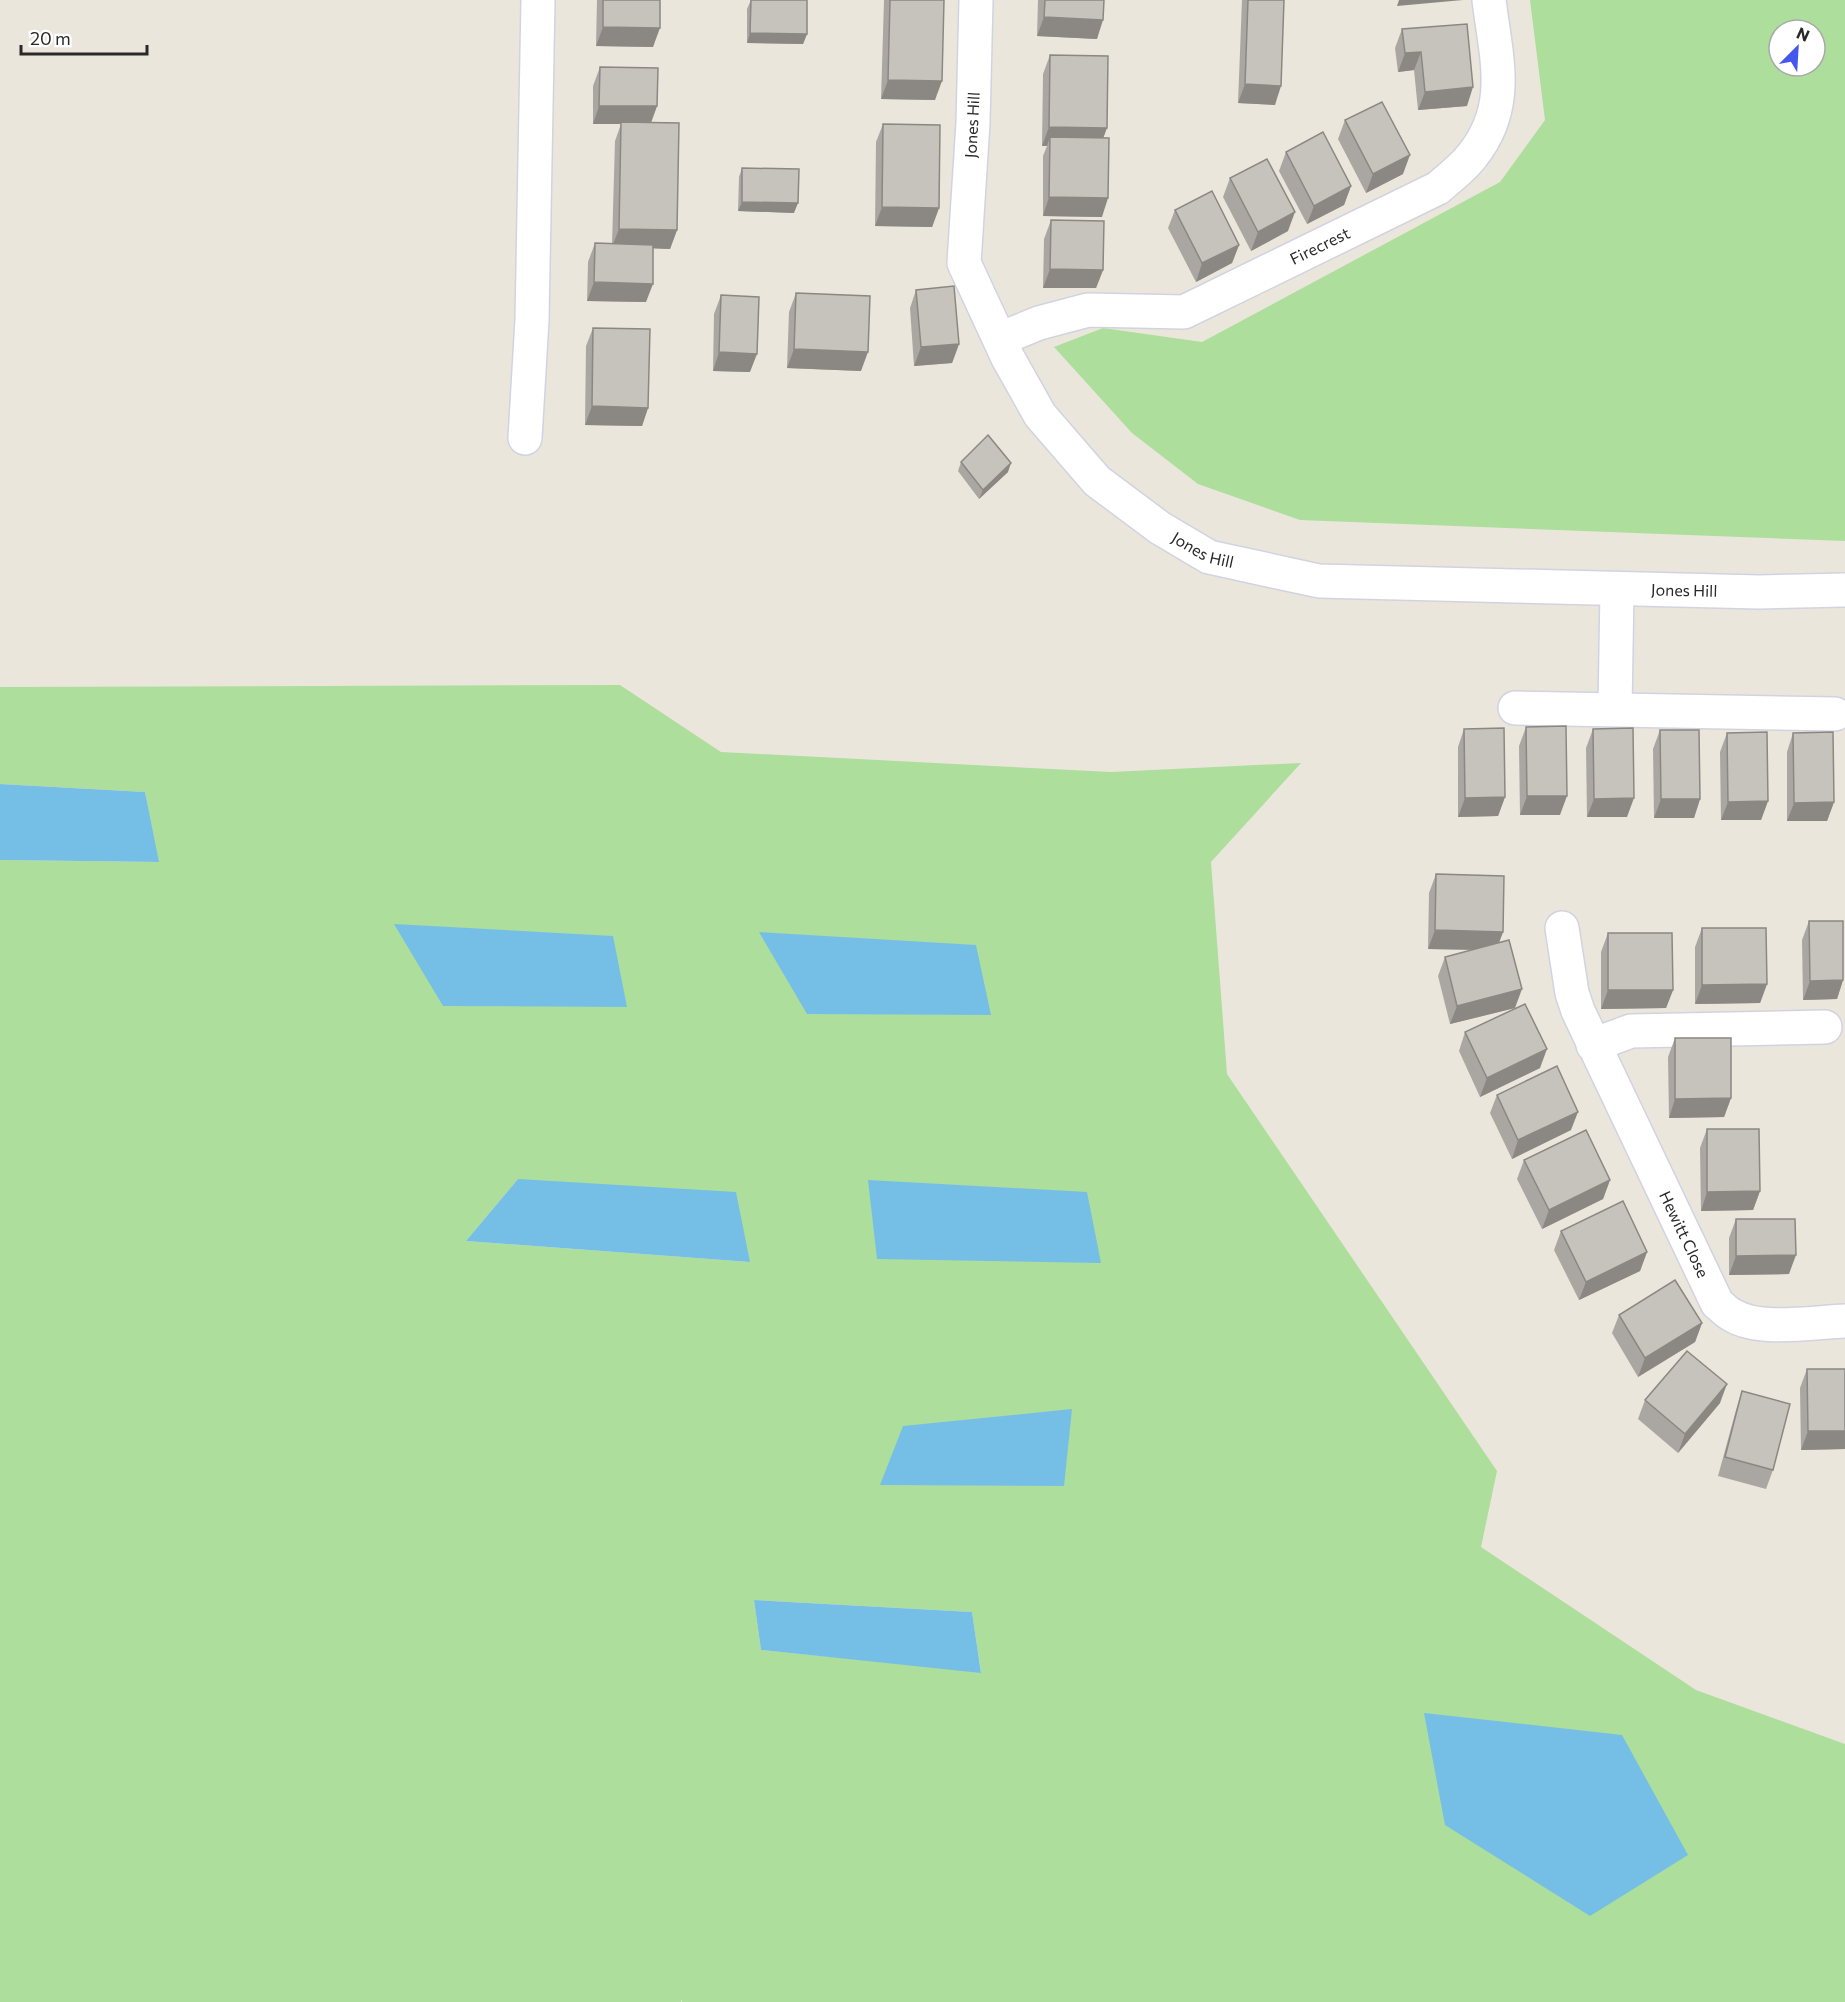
<svg xmlns="http://www.w3.org/2000/svg" width="1845" height="2002" viewBox="0 0 1845 2002" font-family="Commissioner,sans-serif">
	<style>
		.green { fill: #adde9c; fill-rule: evenodd }
		.water { fill: #75bfe7 }
		.lines { fill: none; stroke-linecap: round; stroke-linejoin: round }
		.minor-casing { stroke: #d1d3e1; stroke-width: 36 }
		.minor { stroke: #fff; stroke-width: 33 }
		.wall { fill: #aaa7a2 }
		.shaded-wall { fill: #8b8884 }
		.building { fill: #c6c2bc; stroke: #8b8884; stroke-width: 1.5 }
		.labels { text-anchor: middle; stroke-width: 4.5; stroke-linejoin: round; paint-order: stroke }
		.street-label { font-size: 16px; fill: #292929; stroke: #fff }
	</style>
	<rect width="100%" height="100%" fill="#ebe6dc"/>
	<g class="green">
		<path d="M1530,0H1845V541L1300,520L1198,484L1132,433L1054,347L1103,328L1202,342L1500,182L1545,120ZM1779,30H1815V66H1779Z"/>
		<path d="M620,685L721,752L1111,772L1301,763L1211,862L1227,1074L1497,1471L1481,1547L1696,1690L1845,1744V2002H682V1999L681,2002H0V860L158,862L145,792L0,784V687ZM518,1179L750,1262L466,1241ZM754,1600L972,1612L981,1672L761,1650Z"/>
	</g>
	<g class="water">
		<polygon points="0,784 145,792 159,862 0,860"/>
		<polygon points="394,924 613,936 627,1007 443,1006"/>
		<polygon points="759,932 976,945 991,1015 807,1014"/>
		<polygon points="518,1179 736,1192 750,1262 466,1241"/>
		<polygon points="868,1180 1087,1192 1101,1263 877,1259"/>
		<polygon points="1072,1409 1064,1486 880,1485 903,1426"/>
		<polygon points="754,1600 972,1612 981,1673 761,1650"/>
		<polygon points="1424,1713 1622,1735 1688,1855 1590,1916 1445,1825"/>
	</g>
	<g class="lines">
		<defs>
			<g id="minor">
				<path id="s1" d="M976,0L973,123L964,263L1008,358L1040,415L1097,481L1160,528L1209,557L1319,581L1759,592L1845,590"/>
				<path id="s2" d="M1000,339L1039,323L1088,310L1184,312L1438,188C1449,178 1463,168 1472,156C1512,106 1496,58 1489,0"/>
				<polyline points="525,438 532,320 538,0"/>
				<polyline points="1515,708 1835,714"/>
				<polyline points="1615,709 1617,590"/>
				<path id="s3" d="M1562,928L1572,993L1578,1011L1717,1303C1722,1307 1726,1312 1732,1315C1759,1332 1814,1322 1845,1321"/>
				<polyline points="1593,1045 1631,1031 1825,1027"/>
			</g>
		</defs>
		<use href="#minor" class="minor-casing"/>
		<use href="#minor" class="minor"/>
	</g>
	<g class="wall">
		<polygon points="597,0 660,0 653,47 596,46"/>
		<polygon points="751,0 807,34 803,44 747,43 747,9"/>
		<polygon points="884,0 944,0 935,100 881,99"/>
		<polygon points="1038,0 1104,0 1097,39 1037,36"/>
		<polygon points="1242,0 1284,0 1275,105 1238,103"/>
		<polygon points="1402,29 1467,106 1418,110 1414,70 1398,72 1395,48"/>
		<polygon points="1050,55 1103,138 1102,217 1043,216 1043,156 1047,146 1042,146 1043,74"/>
		<polygon points="600,67 657,106 651,123 677,230 670,249 653,248 646,302 587,301 588,262 595,243 612,244 615,141 621,124 593,124 593,86"/>
		<polygon points="1345,120 1403,174 1366,193 1338,139"/>
		<polygon points="883,124 939,208 932,227 875,226 876,142"/>
		<polygon points="1286,152 1351,186 1344,205 1307,224 1279,171"/>
		<polygon points="742,168 794,213 738,211 739,177"/>
		<polygon points="1230,178 1288,231 1251,251 1223,197"/>
		<polygon points="1175,210 1239,245 1232,263 1196,282 1168,228"/>
		<polygon points="1051,220 1103,270 1096,288 1043,288 1044,239"/>
		<polygon points="916,290 959,344 952,363 914,366 910,308"/>
		<polygon points="796,293 861,371 787,368 789,312"/>
		<polygon points="721,295 750,372 713,371 714,314"/>
		<polygon points="593,328 648,408 642,426 585,425 586,346"/>
		<polygon points="961,462 1008,472 979,499 958,471"/>
		<polygon points="1526,727 1560,815 1520,815 1519,746"/>
		<polygon points="1464,729 1505,797 1498,816 1458,817 1458,747"/>
		<polygon points="1593,729 1627,817 1587,817 1586,748"/>
		<polygon points="1660,730 1700,799 1694,818 1654,818 1653,749"/>
		<polygon points="1727,733 1768,801 1761,820 1721,820 1720,752"/>
		<polygon points="1793,733 1834,802 1827,821 1787,821 1787,752"/>
		<polygon points="1436,874 1503,932 1499,943 1515,1008 1450,1024 1438,976 1445,957 1472,950 1428,949 1429,893"/>
		<polygon points="1809,921 1843,980 1837,999 1803,1000 1802,940"/>
		<polygon points="1702,928 1767,984 1760,1003 1695,1004 1695,947"/>
		<polygon points="1608,933 1673,990 1666,1008 1601,1009 1601,952"/>
		<polygon points="1465,1032 1540,1068 1480,1097 1459,1051"/>
		<polygon points="1675,1038 1731,1098 1724,1117 1669,1118 1668,1057"/>
		<polygon points="1497,1095 1571,1130 1512,1159 1490,1113"/>
		<polygon points="1707,1129 1760,1191 1753,1210 1701,1211 1700,1148"/>
		<polygon points="1524,1160 1610,1180 1603,1199 1542,1229 1517,1179"/>
		<polygon points="1736,1219 1789,1274 1729,1275 1729,1238"/>
		<polygon points="1561,1231 1647,1252 1640,1271 1579,1300 1554,1250"/>
		<polygon points="1619,1315 1702,1323 1695,1342 1638,1377 1612,1333"/>
		<polygon points="1807,1369 1845,1369 1845,1449 1801,1450 1800,1388"/>
		<polygon points="1742,1391 1773,1470 1766,1489 1718,1476 1736,1410"/>
		<polygon points="1645,1400 1720,1403 1678,1453 1638,1419"/>
	</g>
	<g class="shaded-wall">
		<polygon points="1399,0 1463,0 1397,6"/>
		<polygon points="1044,17 1103,20 1097,39 1037,36"/>
		<polygon points="603,27 660,28 653,47 596,46"/>
		<polygon points="750,33 807,34 803,44 747,43"/>
		<polygon points="1421,52 1414,70 1398,72 1405,53"/>
		<polygon points="888,80 942,81 935,100 881,99"/>
		<polygon points="1245,84 1281,86 1275,105 1238,103"/>
		<polygon points="1473,87 1467,106 1418,110 1425,92"/>
		<polygon points="599,106 657,106 650,125 621,122 621,124 593,124"/>
		<polygon points="1049,127 1107,128 1100,147 1050,137 1047,146 1042,146"/>
		<polygon points="1410,155 1403,174 1366,193 1373,174"/>
		<polygon points="1351,186 1344,205 1307,224 1314,206"/>
		<polygon points="1049,197 1108,198 1102,217 1043,216"/>
		<polygon points="742,202 798,203 794,213 738,211"/>
		<polygon points="882,207 939,208 932,227 875,226"/>
		<polygon points="1295,212 1288,231 1251,251 1258,232"/>
		<polygon points="619,229 677,230 670,249 612,247"/>
		<polygon points="1239,245 1232,263 1196,282 1202,263"/>
		<polygon points="1050,269 1103,270 1096,288 1043,288"/>
		<polygon points="594,282 653,284 646,302 587,301"/>
		<polygon points="959,344 952,363 914,366 921,347"/>
		<polygon points="794,349 868,352 861,371 787,368"/>
		<polygon points="719,352 757,354 750,372 713,371"/>
		<polygon points="592,406 648,408 642,426 585,425"/>
		<polygon points="1011,463 1008,472 979,499 983,490"/>
		<polygon points="1527,796 1567,796 1560,815 1520,815"/>
		<polygon points="1505,797 1498,816 1458,817 1465,798"/>
		<polygon points="1634,798 1627,817 1587,817 1594,799"/>
		<polygon points="1661,799 1700,799 1694,818 1654,818"/>
		<polygon points="1768,801 1761,820 1721,820 1728,802"/>
		<polygon points="1834,802 1827,821 1787,821 1794,803"/>
		<polygon points="1435,930 1503,932 1496,950 1428,949"/>
		<polygon points="1843,980 1837,999 1803,1000 1810,981"/>
		<polygon points="1767,984 1760,1003 1695,1004 1702,985"/>
		<polygon points="1522,989 1515,1008 1450,1024 1457,1006"/>
		<polygon points="1608,990 1673,990 1666,1008 1601,1009"/>
		<polygon points="1547,1049 1540,1068 1480,1097 1487,1078"/>
		<polygon points="1731,1098 1724,1117 1669,1118 1675,1099"/>
		<polygon points="1578,1112 1571,1130 1512,1159 1518,1140"/>
		<polygon points="1610,1180 1603,1199 1542,1229 1549,1210"/>
		<polygon points="1760,1191 1753,1210 1701,1211 1707,1192"/>
		<polygon points="1647,1252 1640,1271 1579,1300 1586,1282"/>
		<polygon points="1796,1255 1789,1274 1729,1275 1736,1256"/>
		<polygon points="1702,1323 1695,1342 1638,1377 1645,1358"/>
		<polygon points="1727,1384 1720,1403 1678,1453 1685,1434"/>
		<polygon points="1808,1431 1845,1431 1845,1449 1801,1450"/>
	</g>
	<g class="building">
		<polygon points="603,0 660,0 660,28 603,27"/>
		<polygon points="751,0 807,0 807,34 750,33"/>
		<polygon points="890,0 944,0 942,81 888,80"/>
		<polygon points="1045,0 1104,0 1103,20 1044,17"/>
		<polygon points="1248,0 1284,0 1281,86 1245,84"/>
		<polygon points="1467,24 1473,87 1425,92 1421,52 1405,53 1402,29"/>
		<polygon points="1050,55 1108,56 1107,128 1049,127"/>
		<polygon points="600,67 658,68 657,106 599,106"/>
		<polygon points="1382,102 1410,155 1373,174 1345,120"/>
		<polygon points="621,122 679,123 677,230 619,229"/>
		<polygon points="883,124 940,125 939,208 882,207"/>
		<polygon points="1323,132 1351,186 1314,206 1286,152"/>
		<polygon points="1050,137 1109,138 1108,198 1049,197"/>
		<polygon points="1267,159 1295,212 1258,232 1230,178"/>
		<polygon points="742,168 799,169 798,203 742,202"/>
		<polygon points="1212,191 1239,245 1202,263 1175,210"/>
		<polygon points="1051,220 1104,221 1103,270 1050,269"/>
		<polygon points="595,243 653,245 653,284 594,282"/>
		<polygon points="954,286 959,344 921,347 916,290"/>
		<polygon points="796,293 870,296 868,352 794,349"/>
		<polygon points="721,295 759,297 757,354 719,352"/>
		<polygon points="593,328 650,329 648,408 592,406"/>
		<polygon points="988,435 1011,463 983,490 961,462"/>
		<polygon points="1566,726 1567,796 1527,796 1526,727"/>
		<polygon points="1504,728 1505,797 1465,798 1464,729"/>
		<polygon points="1633,728 1634,798 1594,799 1593,729"/>
		<polygon points="1660,730 1699,730 1700,799 1661,799"/>
		<polygon points="1767,732 1768,801 1728,802 1727,733"/>
		<polygon points="1833,732 1834,802 1794,803 1793,733"/>
		<polygon points="1436,874 1504,876 1503,932 1435,930"/>
		<polygon points="1809,921 1843,921 1843,980 1810,981"/>
		<polygon points="1702,928 1766,928 1767,984 1702,985"/>
		<polygon points="1608,933 1672,933 1673,990 1608,990"/>
		<polygon points="1509,940 1522,989 1457,1006 1445,957"/>
		<polygon points="1525,1004 1547,1049 1487,1078 1465,1032"/>
		<polygon points="1675,1038 1731,1038 1731,1098 1675,1099"/>
		<polygon points="1557,1066 1578,1112 1518,1140 1497,1095"/>
		<polygon points="1707,1129 1759,1129 1760,1191 1707,1192"/>
		<polygon points="1586,1130 1610,1180 1549,1210 1524,1160"/>
		<polygon points="1623,1201 1647,1252 1586,1282 1561,1231"/>
		<polygon points="1736,1219 1795,1219 1796,1255 1736,1256"/>
		<polygon points="1675,1280 1702,1323 1645,1358 1619,1315"/>
		<polygon points="1687,1351 1727,1384 1685,1434 1645,1400"/>
		<polygon points="1807,1369 1845,1369 1845,1431 1808,1431"/>
		<polygon points="1742,1391 1790,1404 1773,1470 1725,1457"/>
	</g>
	<g class="labels">
		<g class="street-label">
			<text transform="translate(972 125) rotate(-87)" y="6">Jones Hill</text>
			<text dy="6" stroke="none"><textPath href="#s2" startOffset="340">Firecrest</textPath></text>
			<text dy="6" stroke="none"><textPath href="#s1" startOffset="648">Jones Hill</textPath></text>
			<text dy="6" stroke="none"><textPath href="#s1" startOffset="1134">Jones Hill</textPath></text>
			<text dy="6" stroke="none"><textPath href="#s3" startOffset="332">Hewitt Close</textPath></text>
		</g>
	</g>
	<g transform="translate(1797 48) rotate(24)"><circle r="28" fill="#ffffff" stroke="#a9a9a9" stroke-width="1.5"/>
	<path d="M0-4.5L10 22L0 15L-10 22Z" fill="#4556ef"/>
	<text y="-9" font-size="16" font-weight="bold" text-anchor="middle" fill="#292929">N</text>
	</g>
	<path d="M21 45v9h126v-9" fill="none" stroke="#292929" stroke-width="3"/>
	<text x="30" y="45" font-size="18" fill="#292929" stroke="#ffffff" stroke-width="4.5" paint-order="stroke">20 m</text>
</svg>
